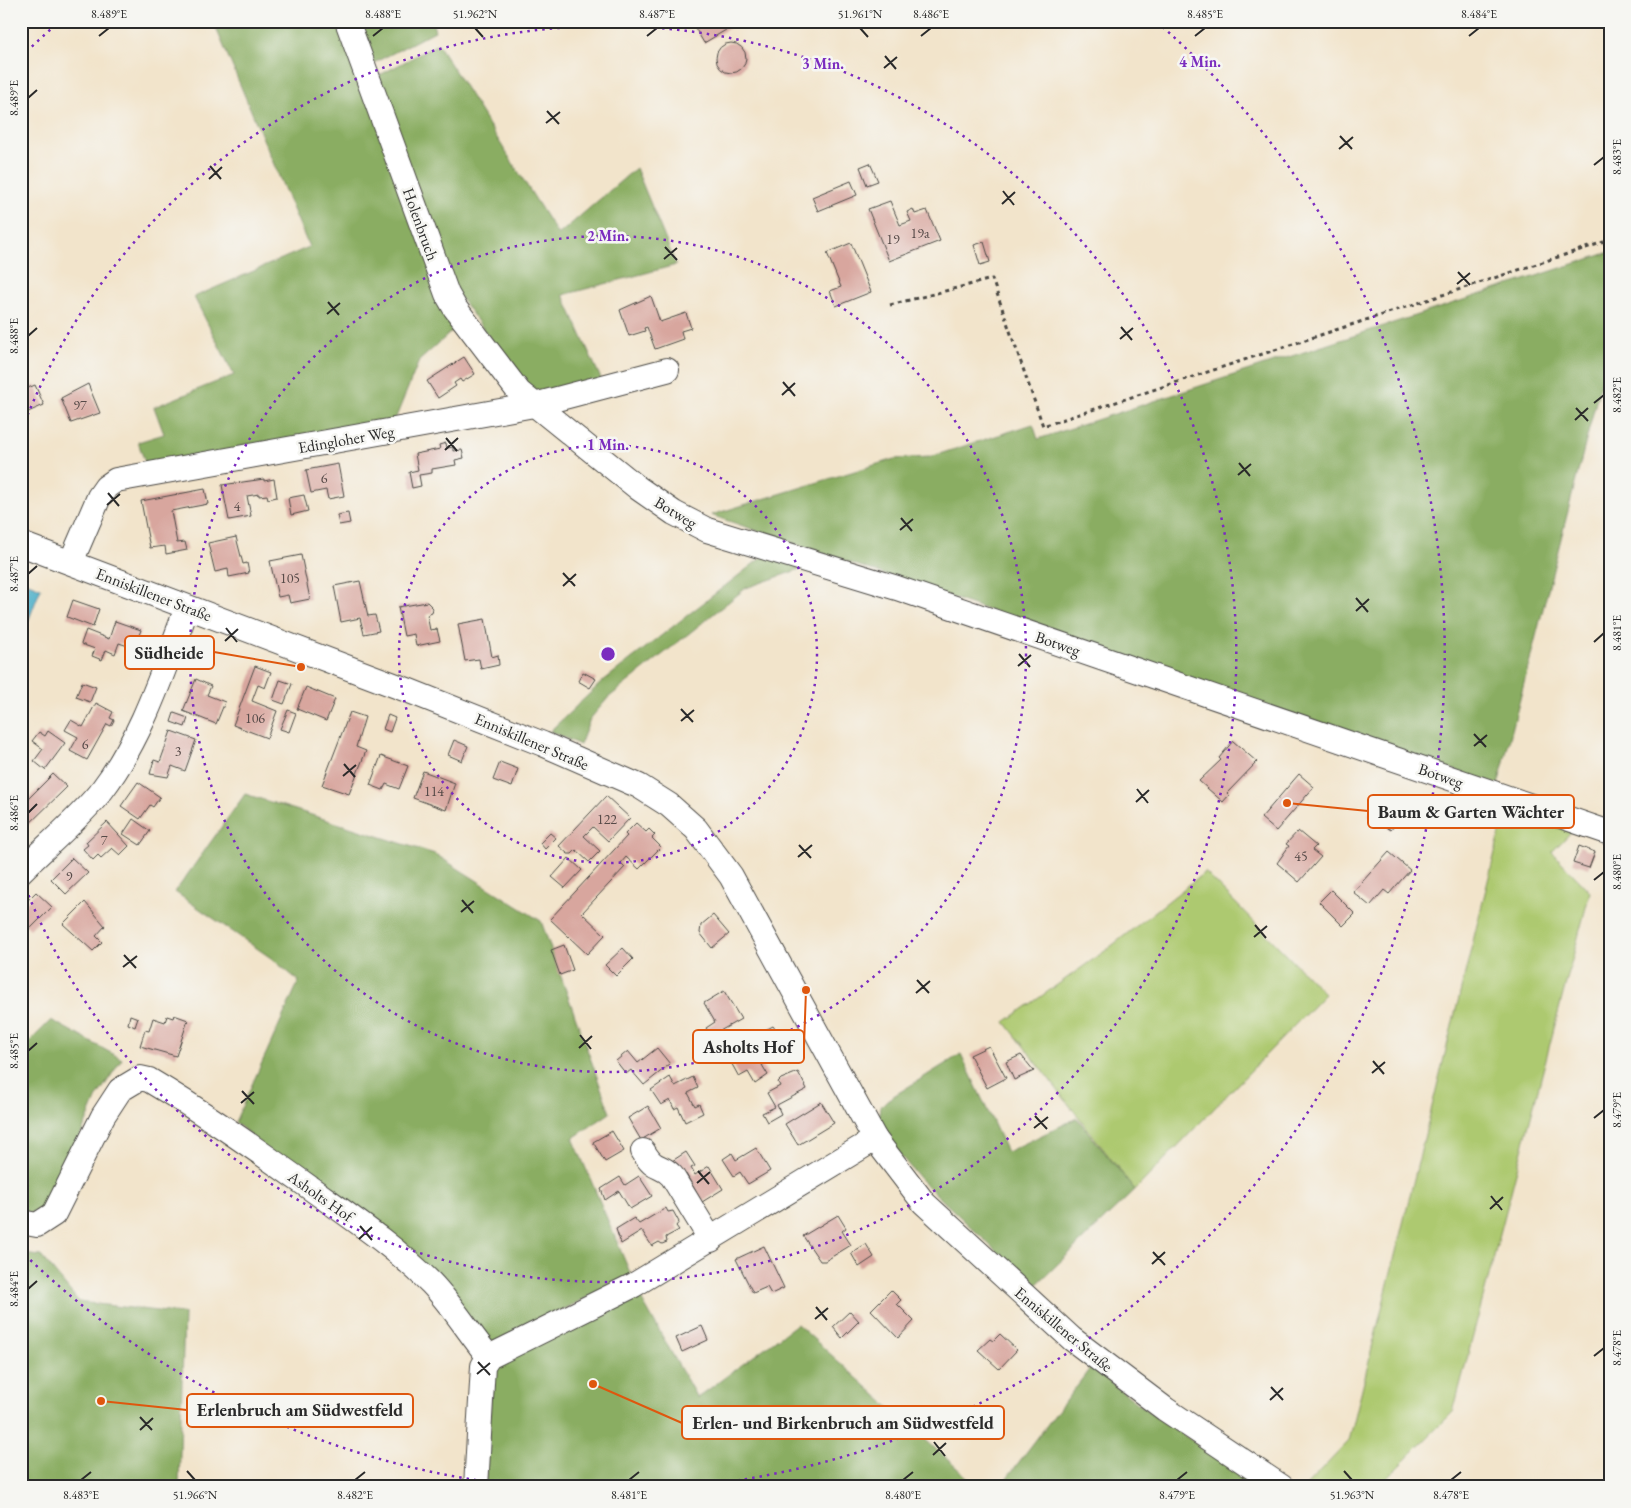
<svg xmlns="http://www.w3.org/2000/svg" width="1631" height="1508" viewBox="0 0 1631 1508" font-family="'EB Garamond',serif">
	<style>
		.green { fill: #adc96f; stroke: #6c7a4d }
		.forest { fill: #8aad62; stroke: #5a6c46 }
		.water { fill: #48adc7; stroke: #3a6c79 }
		.building { fill: #d8a69e }
		.lines { fill: none; stroke-linecap: round; stroke-linejoin: round }
		.minor-casing { stroke: #494743; stroke-width: 26 }
		.path { stroke: #494743; stroke-width: 3; stroke-dasharray: 4 4; stroke-linecap: butt }
		.minor { stroke: #fff; stroke-width: 24 }
		.ticks { fill: none; stroke: #2b2b2b; stroke-width: 2 }
		.ring { fill: none; stroke: #7b2cbf; stroke-width: 2.5; stroke-dasharray: 2.5 5 }
		.labels { text-anchor: middle; stroke-width: 5; stroke-linejoin: round; paint-order: stroke }
		.number-label { font-size: 14px; fill: #564a48 }
		.street-label { font-size: 16px; fill: #2b2b2b; stroke: #f6f6f2 }
		.centre { fill: #7b2cbf; stroke: #f6f6f2; stroke-width: 2.5 }
		.ring-label { font-size: 15px; text-anchor: middle; font-weight: bold; fill: #7b2cbf; stroke: #f6f6f2; stroke-width: 5; stroke-linejoin: round; paint-order: stroke }
		.leader { fill: none; stroke: #df570e; stroke-width: 2 }
		.callout-dot { fill: #df570e; stroke: #f6f6f2; stroke-width: 2 }
		.callout { fill: #f6f6f2; stroke: #df570e; stroke-width: 2 }
		.callout-label { font-size: 18px; text-anchor: middle; font-weight: bold; fill: #2b2b2b }
		.neatline { fill: none; stroke: #2b2b2b; stroke-width: 2 }
		.ticks-label { font-size: 12px; text-anchor: middle; fill: #2b2b2b }
	</style>
	<rect width="100%" height="100%" fill="#f6f6f2"/>
	<filter id="ink" filterUnits="userSpaceOnUse"><feTurbulence type="fractalNoise" baseFrequency=".02" numOctaves="2"/><feDisplacementMap in="SourceGraphic" scale="10" xChannelSelector="R" yChannelSelector="G"/><feConvolveMatrix kernelMatrix="1 2 1 2 8 2 1 2 1" color-interpolation-filters="sRGB"/></filter>
	<filter id="wash" filterUnits="userSpaceOnUse"><feTurbulence type="fractalNoise" baseFrequency=".0096" numOctaves="4" result="noise"/><feDisplacementMap in="SourceGraphic" scale="20" xChannelSelector="R" yChannelSelector="G"/><feGaussianBlur stdDeviation="1.12" result="paint"/><feColorMatrix in="noise" values="0 0 0 0 0 0 0 0 0 0 0 0 0 0 0 0 0 1.4 0 .05"/><feComposite in="paint" operator="in"/></filter>
	<g filter="url(#wash)">
		<rect width="100%" height="100%" fill="#f2e4cb"/>
		<g class="green">
			<polygon points="1506,808 1573,830 1552,852 1590,892 1453,1412 1378,1487 1305,1487 1349,1441"/>
			<polygon points="1205,872 1325,994 1135,1190 1005,1022 1105,951"/>
		</g>
		<g class="forest">
			<polygon points="213,21 339,21 460,324 419,361 394,422 147,468 138,442 164,434 154,407 234,375 194,297 309,247"/>
			<polygon points="356,21 432,21 435,31 372,64"/>
			<polygon points="438,44 558,235 636,168 676,265 563,295 602,381 537,396 527,389 454,289 376,77"/>
			<polygon points="1610,252 1610,347 1498,785 711,515 894,459 930,457 1033,424 1038,439"/>
			<polygon points="766,554 803,568 746,588 608,698 590,719 580,745 550,731 603,681"/>
			<polygon points="245,794 435,854 541,921 610,1113 573,1138 631,1275 494,1345 235,1122 299,981 271,958 175,892"/>
			<polygon points="51,1020 122,1059 97,1097 49,1209 21,1215 21,1050"/>
			<polygon points="961,1054 1007,1152 1077,1118 1135,1190 1034,1287 920,1179 891,1144 878,1121 880,1107 887,1100"/>
			<polygon points="21,1254 41,1256 79,1302 184,1314 179,1487 21,1487"/>
			<polygon points="638,1293 697,1398 797,1324 978,1487 485,1487 493,1366"/>
			<polygon points="1091,1367 1157,1418 1265,1487 1000,1487"/>
		</g>
		<polygon class="water" points="21,580 41,588 27,624 21,621"/>
		<g id="blocks">
			<g class="building">
				<polygon points="691,21 741,21 704,43"/>
				<circle cx="731" cy="58" r="15"/>
				<polygon points="870,163 878,181 867,185 860,167"/>
				<polygon points="851,181 857,195 818,211 812,197"/>
				<polygon points="890,201 900,225 911,221 907,212 913,209 915,214 927,210 940,241 889,261 868,209"/>
				<polygon points="984,242 990,262 980,265 974,245"/>
				<polygon points="851,243 871,292 836,306 830,291 841,287 827,253"/>
				<polygon points="651,296 660,322 686,313 691,328 681,331 683,339 655,349 647,327 644,328 645,331 629,336 620,310"/>
				<polygon points="464,357 475,374 462,382 460,379 454,383 456,386 438,398 427,381"/>
				<polygon points="88,384 100,413 71,423 61,398"/>
				<polygon points="35,385 44,405 21,415 21,391"/>
				<polygon points="446,443 447,448 453,447 453,451 462,450 464,458 455,460 456,465 432,469 432,473 419,475 421,486 412,488 409,472 418,470 415,454 440,449 439,445"/>
				<polygon points="338,464 344,496 328,499 326,490 311,493 306,470"/>
				<polygon points="264,479 264,481 274,479 277,497 268,499 267,495 259,496 259,494 247,496 251,516 229,520 222,485"/>
				<polygon points="205,489 208,504 171,511 177,543 185,542 187,550 166,554 165,546 150,548 141,501"/>
				<polygon points="304,495 308,511 291,515 288,498"/>
				<polygon points="348,513 350,523 339,525 337,515"/>
				<polygon points="236,537 243,564 247,563 249,573 229,577 228,569 215,572 208,543"/>
				<polygon points="301,555 310,599 290,603 288,595 278,597 270,561"/>
				<polygon points="360,581 368,616 375,615 379,631 364,634 360,618 341,622 334,586"/>
				<polygon points="73,600 99,609 93,627 67,617"/>
				<polygon points="427,602 433,608 432,613 427,615 430,630 437,629 440,641 416,646 414,634 404,636 398,607"/>
				<polygon points="485,619 492,657 498,655 499,665 481,669 479,659 465,661 458,624"/>
				<polygon points="115,621 141,630 134,648 119,643 115,654 106,650 102,660 92,656 95,649 81,644 86,630 109,639"/>
				<polygon points="255,666 271,672 265,688 258,685 252,701 277,711 267,738 233,725"/>
				<polygon points="583,672 596,679 590,688 578,681"/>
				<polygon points="196,679 211,686 207,695 225,702 216,724 183,711"/>
				<polygon points="280,680 292,684 284,704 273,700"/>
				<polygon points="82,682 96,687 90,702 76,697"/>
				<polygon points="306,687 335,699 326,721 297,709"/>
				<polygon points="96,703 113,712 110,718 114,720 111,726 107,724 87,760 70,751 78,737 65,730 71,720 83,727"/>
				<polygon points="288,710 296,713 289,732 280,729"/>
				<polygon points="350,712 365,717 356,747 366,751 349,794 322,785"/>
				<polygon points="174,713 188,718 185,727 171,722"/>
				<polygon points="388,715 395,718 390,732 383,729"/>
				<polygon points="48,731 65,743 45,770 34,761 43,749 32,741 39,732 45,736"/>
				<polygon points="171,731 196,740 185,771 172,766 168,777 150,774 154,760 160,762"/>
				<polygon points="454,740 468,746 462,761 448,755"/>
				<polygon points="1233,741 1257,762 1227,793 1229,795 1223,802 1199,781 1221,760 1219,758"/>
				<polygon points="381,756 408,766 399,789 386,784 383,790 370,785"/>
				<polygon points="500,762 518,769 512,787 493,780"/>
				<polygon points="423,771 455,783 446,810 413,798"/>
				<polygon points="53,774 67,787 22,831 21,806"/>
				<polygon points="1299,774 1314,787 1276,831 1261,818"/>
				<polygon points="138,782 160,797 153,807 150,805 140,819 121,806"/>
				<polygon points="606,796 630,818 608,841 593,827 584,836 600,851 589,862 576,850 572,854 568,854 559,846"/>
				<polygon points="1379,798 1403,813 1391,830 1368,815"/>
				<polygon points="133,819 150,831 140,845 123,834"/>
				<polygon points="107,822 129,846 120,855 112,848 101,858 98,855 93,860 83,849 88,845 86,842"/>
				<polygon points="636,823 646,832 649,829 655,835 652,838 661,847 639,869 626,857 621,863 625,867 582,913 605,935 587,954 550,919 627,836 625,834"/>
				<polygon points="1298,831 1316,846 1312,850 1321,857 1299,882 1277,863 1289,846 1286,844"/>
				<polygon points="550,833 556,838 545,849 540,843"/>
				<polygon points="1579,846 1595,852 1589,868 1573,863"/>
				<polygon points="1389,852 1410,870 1389,894 1384,890 1370,906 1353,892"/>
				<polygon points="72,858 88,873 66,894 51,879"/>
				<polygon points="569,858 582,870 565,888 552,877"/>
				<polygon points="1331,890 1355,914 1343,926 1319,902"/>
				<polygon points="36,892 52,907 30,929 21,920 21,907"/>
				<polygon points="85,902 105,926 96,936 102,942 93,951 63,924"/>
				<polygon points="713,915 729,934 712,948 700,933 701,925"/>
				<polygon points="564,945 573,970 560,975 551,950"/>
				<polygon points="623,948 633,959 616,976 605,965"/>
				<polygon points="724,991 741,1019 711,1036 706,1028 715,1022 704,1003"/>
				<polygon points="130,1015 138,1018 135,1027 128,1024"/>
				<polygon points="174,1015 188,1020 176,1056 140,1046 145,1030 149,1031 153,1018 165,1022 167,1016 173,1018"/>
				<polygon points="773,1026 787,1045 763,1058 765,1063 762,1065 768,1075 755,1084 748,1072 739,1077 728,1057 754,1043 751,1038"/>
				<polygon points="989,1046 1006,1078 987,1088 970,1055"/>
				<polygon points="657,1048 670,1064 644,1085 631,1070 626,1074 616,1061 628,1051 638,1063"/>
				<polygon points="1021,1055 1034,1071 1014,1080 1006,1062"/>
				<polygon points="798,1072 807,1089 777,1105 781,1114 767,1122 762,1113 775,1107 767,1093 780,1086 778,1082 781,1079"/>
				<polygon points="670,1077 675,1086 693,1077 698,1088 688,1093 695,1106 699,1104 703,1113 685,1122 678,1107 674,1109 670,1100 661,1105 651,1090"/>
				<polygon points="821,1102 834,1123 798,1145 785,1124"/>
				<polygon points="648,1106 661,1128 641,1140 628,1118"/>
				<polygon points="612,1131 624,1151 605,1162 593,1142"/>
				<polygon points="756,1148 770,1171 748,1184 740,1172 734,1176 723,1159 732,1153 736,1160"/>
				<polygon points="686,1152 695,1166 691,1168 695,1175 709,1166 723,1189 702,1202 686,1174 678,1179 669,1163"/>
				<polygon points="639,1176 652,1196 630,1209 619,1191 605,1200 601,1189 620,1177 625,1185"/>
				<polygon points="666,1208 668,1212 673,1211 679,1222 676,1226 679,1230 666,1237 667,1242 662,1244 659,1242 652,1246 642,1231 621,1244 616,1229 634,1218 639,1224"/>
				<polygon points="838,1215 846,1228 842,1231 851,1245 825,1261 820,1261 803,1236"/>
				<polygon points="866,1244 874,1257 859,1267 851,1253"/>
				<polygon points="764,1246 784,1288 771,1294 767,1287 753,1293 736,1259"/>
				<polygon points="891,1290 901,1300 897,1304 914,1321 898,1338 871,1310"/>
				<polygon points="850,1311 859,1321 842,1338 833,1327"/>
				<polygon points="702,1326 708,1340 682,1352 676,1338"/>
				<polygon points="1000,1334 1017,1350 999,1369 978,1350 990,1339 993,1341"/>
			</g>
		</g>
	</g>
	<g filter="url(#ink)">
		<use href="#blocks" fill-opacity="0" stroke="#494743" stroke-width="1"/>
		<g class="lines">
			<defs>
				<g id="minor">
					<polyline points="347,21 447,294 455,308 519,392 638,488 674,513 707,530 897,588 1610,833"/>
					<polyline points="21,544 407,690 543,744 639,786 669,805 696,829 731,876 875,1139 924,1203 1072,1339 1165,1409 1282,1487"/>
					<polyline points="71,562 99,497 106,487 116,480 534,405 667,370"/>
					<path d="M21,871C48,844 79,819 102,790C143,736 163,670 187,608"/>
					<path d="M643,1151C655,1172 660,1163 672,1176L711,1240"/>
					<path d="M21,1222L37,1225L54,1214L103,1116L120,1090L140,1078L149,1080C203,1112 254,1148 306,1185C349,1216 393,1245 431,1283C453,1306 469,1333 489,1357"/>
					<polyline points="476,1487 483,1366 489,1357 634,1285 875,1139"/>
				</g>
			</defs>
			<use href="#minor" class="minor-casing"/>
			<polyline class="path" points="890,305 992,279 1043,426 1610,240"/>
			<use href="#minor" class="minor"/>
		</g>
	</g>
	<path class="ticks" d="M475,28L483,37M860,28L868,37M99,36L109,28M373,36L383,28M647,36L657,28M921,36L931,28M1195,36L1205,28M1469,36L1479,28M885,56L896,69M884,68L897,57M28,98L37,90M547,111L559,124M546,123L560,112M1340,136L1352,149M1339,149L1353,137M1594,165L1604,157M210,166L221,179M209,179L222,167M1003,191L1014,205M1002,204L1015,192M665,247L677,260M664,259L677,248M1458,272L1470,285M1457,284L1470,273M328,302L339,315M327,314L340,303M1121,327L1132,340M28,336L37,328M1120,339L1133,328M783,382L795,396M782,395L795,383M1594,403L1604,395M1576,408L1588,421M1575,420L1588,408M446,438L457,451M445,450L458,438M1239,463L1250,476M1238,475L1251,464M108,493L119,506M107,505L120,494M901,518L912,531M900,530L913,519M563,573L575,586M28,574L37,566M563,586L576,574M1356,598L1368,612M1356,611L1369,599M226,628L237,642M225,641L238,629M1594,642L1604,633M1019,654L1030,667M1018,666L1031,655M681,709L693,722M681,721L694,710M1474,734L1486,747M1474,746L1487,735M344,764L355,777M343,776L356,765M1137,789L1148,803M1136,802L1149,790M28,813L37,804M799,845L811,858M798,857L812,845M1594,880L1604,872M462,900L473,913M461,912L474,901M1255,925L1266,938M1254,937L1267,926M124,955L136,968M123,967L137,956M917,980L929,993M916,993L930,981M580,1035L591,1049M579,1048L592,1036M28,1051L37,1043M1373,1061L1384,1074M1372,1073L1385,1062M242,1091L254,1104M241,1103L254,1092M1035,1116L1047,1129M1594,1118L1604,1110M1034,1128L1048,1117M698,1171L709,1184M697,1183L710,1172M1491,1196L1502,1210M1490,1209L1503,1197M360,1226L372,1240M359,1239L372,1227M1153,1252L1165,1265M1152,1264L1165,1252M28,1289L37,1281M816,1307L827,1320M815,1319L828,1308M1594,1356L1604,1348M478,1362L490,1375M477,1374L490,1363M1271,1387L1283,1400M1270,1400L1283,1388M140,1417L152,1430M140,1430L153,1418M934,1442L945,1456M933,1455L946,1443M187,1471L195,1480M1344,1471L1352,1480M81,1480L91,1472M355,1480L365,1472M629,1480L639,1472M903,1480L913,1472M1177,1480L1187,1472M1451,1480L1461,1472"/>
	<g class="ring">
		<circle cx="608" cy="654" r="209"/>
		<circle cx="608" cy="654" r="418"/>
		<path d="M22 429A628 628 0 1 1 22 879"/>
		<path d="M521 1486A837 837 0 0 1 21 1251M21 57A837 837 0 0 1 59 22M1157 22A837 837 0 0 1 695 1486"/>
	</g>
	<g class="labels">
		<g class="number-label">
			<text x="920" y="238">19a</text>
			<text x="893" y="244">19</text>
			<text x="80" y="410">97</text>
			<text x="324" y="483">6</text>
			<text x="237" y="511">4</text>
			<text x="290" y="583">105</text>
			<text x="255" y="723">106</text>
			<text x="85" y="749">6</text>
			<text x="178" y="756">3</text>
			<text x="434" y="796">114</text>
			<text x="607" y="824">122</text>
			<text x="104" y="845">7</text>
			<text x="1301" y="861">45</text>
			<text x="69" y="881">9</text>
		</g>
		<g class="street-label">
			<text transform="translate(421 224) rotate(70)" y="6">Holenbruch</text>
			<text transform="translate(346 439) rotate(-10)" y="6">Edingloher Weg</text>
			<text transform="translate(676 512) rotate(31)" y="6">Botweg</text>
			<text transform="translate(154 594) rotate(21)" y="6">Enniskillener Straße</text>
			<text transform="translate(1058 643) rotate(19)" y="6">Botweg</text>
			<text transform="translate(532 741) rotate(23)" y="6">Enniskillener Straße</text>
			<text transform="translate(1441 775) rotate(19)" y="6">Botweg</text>
			<text transform="translate(321 1196) rotate(35)" y="6">Asholts Hof</text>
			<text transform="translate(1064 1329) rotate(40)" y="6">Enniskillener Straße</text>
		</g>
	</g>
	<circle cx="608" cy="654" r="8" class="centre"/>
	<g class="ring-label">
		<text x="1200" y="67">4 Min.</text>
		<text x="823" y="69">3 Min.</text>
		<text x="608" y="241">2 Min.</text>
		<text x="608" y="450">1 Min.</text>
	</g>
	<path class="leader" d="M301 667L214 652M1287 803L1368 811M806 990L804 1046M101 1401L187 1410M593 1384L682 1423"/>
	<g class="callout-dot">
		<circle cx="301" cy="667" r="5"/>
		<circle cx="1287" cy="803" r="5"/>
		<circle cx="806" cy="990" r="5"/>
		<circle cx="101" cy="1401" r="5"/>
		<circle cx="593" cy="1384" r="5"/>
	</g>
	<g class="callout">
		<rect x="125" y="636" width="89" height="33" rx="5"/>
		<rect x="1368" y="795" width="206" height="33" rx="5"/>
		<rect x="693" y="1030" width="111" height="33" rx="5"/>
		<rect x="187" y="1394" width="226" height="33" rx="5"/>
		<rect x="682" y="1406" width="322" height="33" rx="5"/>
	</g>
	<g class="callout-label">
		<text x="169" y="659">Südheide</text>
		<text x="1471" y="818">Baum &amp; Garten Wächter</text>
		<text x="748" y="1053">Asholts Hof</text>
		<text x="300" y="1416">Erlenbruch am Südwestfeld</text>
		<text x="843" y="1429">Erlen- und Birkenbruch am Südwestfeld</text>
	</g>
	<rect width="1631" height="1508" fill="none" stroke="#f6f6f2" stroke-width="55"/>
	<rect x="28" y="28" width="1576" height="1452" class="neatline"/>
	<g class="ticks-label">
		<text x="109" y="18">8.489°E</text>
		<text x="383" y="18">8.488°E</text>
		<text x="475" y="18">51.962°N</text>
		<text x="657" y="18">8.487°E</text>
		<text x="860" y="18">51.961°N</text>
		<text x="931" y="18">8.486°E</text>
		<text x="1205" y="18">8.485°E</text>
		<text x="1479" y="18">8.484°E</text>
		<text transform="translate(14 98) rotate(-90)" y="4">8.489°E</text>
		<text transform="translate(1617 157) rotate(-90)" y="4">8.483°E</text>
		<text transform="translate(14 336) rotate(-90)" y="4">8.488°E</text>
		<text transform="translate(1617 395) rotate(-90)" y="4">8.482°E</text>
		<text transform="translate(14 574) rotate(-90)" y="4">8.487°E</text>
		<text transform="translate(1617 633) rotate(-90)" y="4">8.481°E</text>
		<text transform="translate(14 813) rotate(-90)" y="4">8.486°E</text>
		<text transform="translate(1617 872) rotate(-90)" y="4">8.480°E</text>
		<text transform="translate(14 1051) rotate(-90)" y="4">8.485°E</text>
		<text transform="translate(1617 1110) rotate(-90)" y="4">8.479°E</text>
		<text transform="translate(14 1289) rotate(-90)" y="4">8.484°E</text>
		<text transform="translate(1617 1348) rotate(-90)" y="4">8.478°E</text>
		<text x="81" y="1499">8.483°E</text>
		<text x="195" y="1499">51.966°N</text>
		<text x="355" y="1499">8.482°E</text>
		<text x="629" y="1499">8.481°E</text>
		<text x="903" y="1499">8.480°E</text>
		<text x="1177" y="1499">8.479°E</text>
		<text x="1352" y="1499">51.963°N</text>
		<text x="1451" y="1499">8.478°E</text>
	</g>
</svg>
